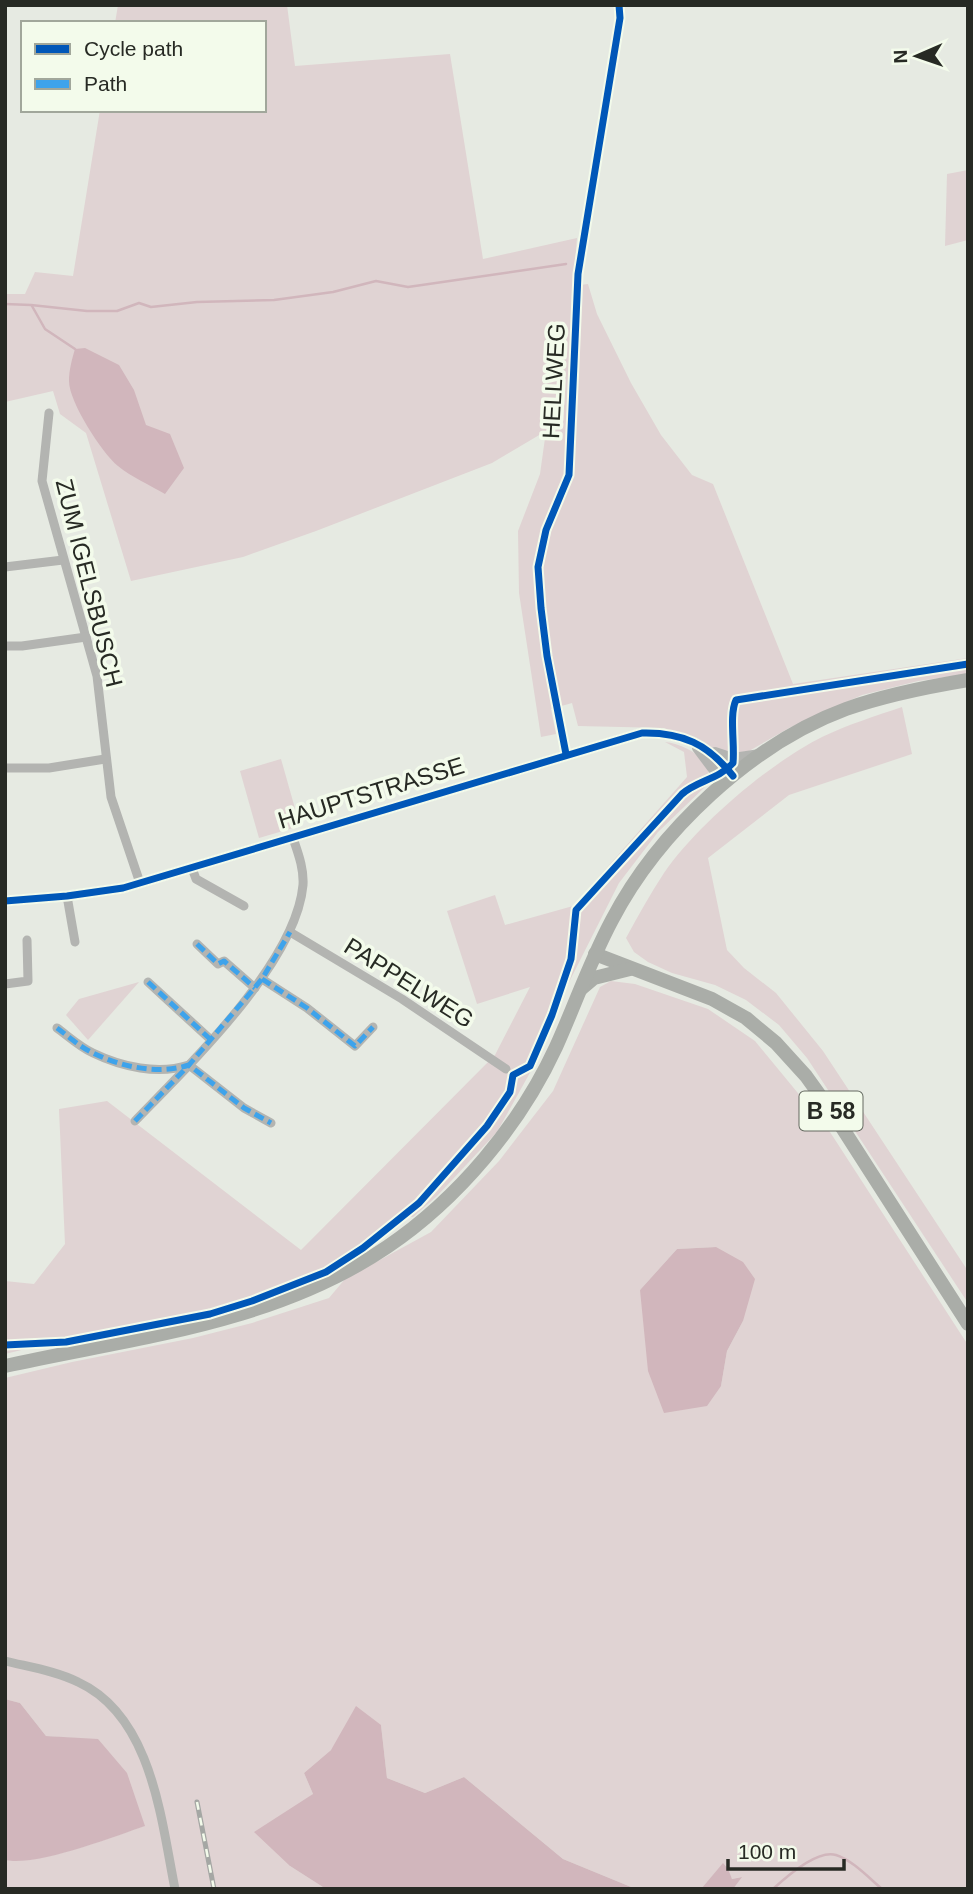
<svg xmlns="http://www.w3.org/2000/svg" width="973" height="1894" viewBox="0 0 973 1894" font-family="Arial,sans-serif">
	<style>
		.green { fill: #e0d3d3; fill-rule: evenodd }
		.water { fill: #d1b6bc }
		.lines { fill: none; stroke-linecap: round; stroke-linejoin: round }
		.stream { stroke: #d1b6bc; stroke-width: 2.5 }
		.minor { stroke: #b3b4b1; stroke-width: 9 }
		.tertiary { stroke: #b3b4b1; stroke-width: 10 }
		.primary { stroke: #aaada8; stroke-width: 14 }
		.rail-casing { stroke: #a5a7a4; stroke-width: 5 }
		.rail { stroke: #f3fbeb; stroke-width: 2.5; stroke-dasharray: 8; stroke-linecap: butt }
		.quiet { stroke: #3ea3eb; stroke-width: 5; stroke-dasharray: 10 5; stroke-linecap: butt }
		.cycleway-casing { stroke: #f3fbeb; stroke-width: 11 }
		.cycleway { stroke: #0057b8; stroke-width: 7 }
		.labels { text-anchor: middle; stroke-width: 7; stroke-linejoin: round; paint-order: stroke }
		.shield { fill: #f3fbeb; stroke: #646960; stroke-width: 2 }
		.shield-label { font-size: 23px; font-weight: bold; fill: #272a24 }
		.street-label { font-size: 24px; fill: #272a24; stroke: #f3fbeb }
	</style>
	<rect width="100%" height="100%" fill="#e6eae2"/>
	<g class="green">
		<polygon points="118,5 287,5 295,66 450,54 483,259 577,238 573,286 588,284 597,314 631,383 661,435 692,475 713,484 793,684 968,658 968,674 918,681 862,695 789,728 749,751 733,753 714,749 664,728 578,726 572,703 551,709 556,734 541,737 519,593 518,531 540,474 546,431 492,463 316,531 243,557 131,581 86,433 60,414 53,391 5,402 5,294 25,294 35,272 73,276 100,110 264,110 264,23 115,23"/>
		<polygon points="968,170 968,240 945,246 947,174"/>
		<path d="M902,707L912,754L789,795L708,858L727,950L744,968L776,993L823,1051L968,1271V1303L807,1058L779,1025L746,1000L715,985L672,973L648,962L634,952L626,938C638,916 650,894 664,873C697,825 770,763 822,737C847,725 875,716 902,707Z"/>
		<path d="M665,742C685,744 713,759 709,783L658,832L619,883L561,998L537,1060L497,1132L437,1196L413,1217L400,1215C386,1227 373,1240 358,1250C252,1317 124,1324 5,1354V1281L34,1284L65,1244L59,1109L107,1101L301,1250L495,1055L530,987L477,1004L447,911L495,895L505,925L573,906L687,777L684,752Z"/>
		<polygon points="281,759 300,826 259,838 240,771"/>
		<path d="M611,981L635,984L708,1009L755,1041L830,1132L968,1345V1887L943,1889H733L741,1877L732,1879L723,1864L701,1889H636L563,1859L464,1777L425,1793L387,1778L381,1725L331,1750L304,1773L313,1794L290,1866L326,1889H5V1860C36,1866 113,1837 144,1826L98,1740L46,1736L20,1703L5,1699V1378L72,1362L193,1338L252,1323L329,1298L345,1279L431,1232L499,1161L553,1091L600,987ZM716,1247L743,1321L727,1351L721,1386L640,1290L677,1249Z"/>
		<polygon points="139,982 88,1040 66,1015 79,999"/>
	</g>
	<g class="water">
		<path d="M85,348L119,365L134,390L146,425L170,434L184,468L165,494C150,485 131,477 118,466C102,453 69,402 69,381C69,370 72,359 75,349Z"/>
		<polygon points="716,1247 743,1262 755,1279 743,1321 727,1351 721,1386 707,1406 664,1413 648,1371 640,1290 677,1249"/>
		<path d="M5,1699L20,1703L46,1736L98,1739L127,1773L145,1826C113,1837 36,1867 5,1860Z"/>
		<polygon points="356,1706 381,1725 387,1778 425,1793 464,1777 563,1859 636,1889 326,1889 290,1866 254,1832 313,1794 304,1773 331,1750"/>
		<polygon points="723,1863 728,1869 732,1879 742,1877 733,1889 701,1889"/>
	</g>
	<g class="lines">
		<g class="stream">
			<polyline points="5,304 31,305 87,311 117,311 139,303 151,307 197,302 274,300 333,292 376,281 408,287 566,264"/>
			<polyline points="32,306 45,329 75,349"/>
			<path d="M773,1889C786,1877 817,1849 836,1855C852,1860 869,1878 882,1889"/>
		</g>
		<g class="minor">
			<polyline points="49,413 42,481 97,676 111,797 140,883"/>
			<polyline points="5,567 63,560"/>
			<polyline points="5,646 22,646 86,637"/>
			<polyline points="566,754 547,656 541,608 538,567 546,530 569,475 578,274 620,18 619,5"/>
			<polyline points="5,768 49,768 105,759"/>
			<polyline points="192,868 196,879 244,906"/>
			<polyline points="67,896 75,942"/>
			<polyline points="290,932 402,999 506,1069"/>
			<polyline points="197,944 218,964 224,961 255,988"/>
			<polyline points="262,979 307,1008 355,1046 373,1027"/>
			<polyline points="148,982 210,1039"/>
			<polyline points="5,984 28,981 27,940"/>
			<path d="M57,1028C68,1036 80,1047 93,1053C122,1067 158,1075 189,1065L244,1108L271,1123"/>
			<path d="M135,1121C189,1065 296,963 303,885C304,868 298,853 293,838"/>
			<path d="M5,1661C29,1667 56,1671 78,1682C152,1716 161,1819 175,1889"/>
		</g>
		<g class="tertiary">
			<polyline points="697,748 724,784"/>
			<polyline points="715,752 733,758 760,754"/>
			<path d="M5,901L67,896L123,888L642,733C682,732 708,744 733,776"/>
		</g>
		<g class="primary">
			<polyline points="595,954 712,999 746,1018 776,1043 806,1076 834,1115 968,1324"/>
			<polyline points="581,989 594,978 630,969"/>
			<path d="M5,1366C136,1337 273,1324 387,1247C458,1199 520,1125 556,1047C575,1005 590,961 612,920C658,832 751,744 846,709C885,695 926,687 968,680"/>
		</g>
		<defs>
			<polyline id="rail" points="197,1802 214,1889"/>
		</defs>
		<use href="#rail" class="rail-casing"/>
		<use href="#rail" class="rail"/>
		<g class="quiet">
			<polyline points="197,944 218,964 224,961 255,988"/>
			<polyline points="262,979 307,1008 355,1046 373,1027"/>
			<polyline points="148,982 210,1039"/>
			<path d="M57,1028C68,1036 80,1047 93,1053C122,1067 158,1075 189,1065L244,1108L271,1123"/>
			<polyline points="135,1121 189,1065 262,979 290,932"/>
		</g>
		<defs>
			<g id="cycleway">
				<polyline points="566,754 547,656 541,608 538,567 546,530 569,475 578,274 620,18 619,5"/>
				<path d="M5,901L67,896L123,888L642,733C682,732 708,744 733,776"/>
				<path d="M5,1345L66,1342L210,1314L252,1301L326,1272L363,1248L419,1203L487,1126L510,1092L513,1075L530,1066L552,1015L571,959L576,910L682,794C698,780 718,780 733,763C735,744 729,715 736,700L968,664"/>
			</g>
		</defs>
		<use href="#cycleway" class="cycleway-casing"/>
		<use href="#cycleway" class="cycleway"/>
	</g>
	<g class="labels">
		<rect class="shield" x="799.5" y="1091.5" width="63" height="39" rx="5"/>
		<g class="shield-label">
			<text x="831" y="1119">B 58</text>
		</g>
		<g class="street-label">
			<text transform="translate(554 381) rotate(-87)" y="8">HELLWEG</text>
			<text transform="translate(89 583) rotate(76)" y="8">ZUM IGELSBUSCH</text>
			<text transform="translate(371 793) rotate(-17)" y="8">HAUPTSTRASSE</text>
			<text transform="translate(409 983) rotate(32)" y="8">PAPPELWEG</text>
		</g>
	</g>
	<rect width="973" height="1894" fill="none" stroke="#272a24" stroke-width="14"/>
	<rect x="21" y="21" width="245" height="91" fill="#f3fbeb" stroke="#a1a79b" stroke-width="2"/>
	<rect x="35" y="44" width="35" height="10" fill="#0057b8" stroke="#a1a79b" stroke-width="2"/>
	<text x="84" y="56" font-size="21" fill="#272a24">Cycle path</text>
	<rect x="35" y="79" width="35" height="10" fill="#3ea3eb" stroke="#a1a79b" stroke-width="2"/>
	<text x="84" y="91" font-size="21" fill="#272a24">Path</text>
	<g transform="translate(917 56) rotate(268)" stroke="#f3fbeb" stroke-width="5" paint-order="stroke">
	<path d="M0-5L12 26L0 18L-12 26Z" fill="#272a24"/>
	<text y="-10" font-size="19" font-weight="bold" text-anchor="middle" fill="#272a24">N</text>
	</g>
	<path d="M728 1859v10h116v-10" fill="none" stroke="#272a24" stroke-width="3.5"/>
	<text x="738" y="1859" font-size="21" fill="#272a24" stroke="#f3fbeb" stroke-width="5" paint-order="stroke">100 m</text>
</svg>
